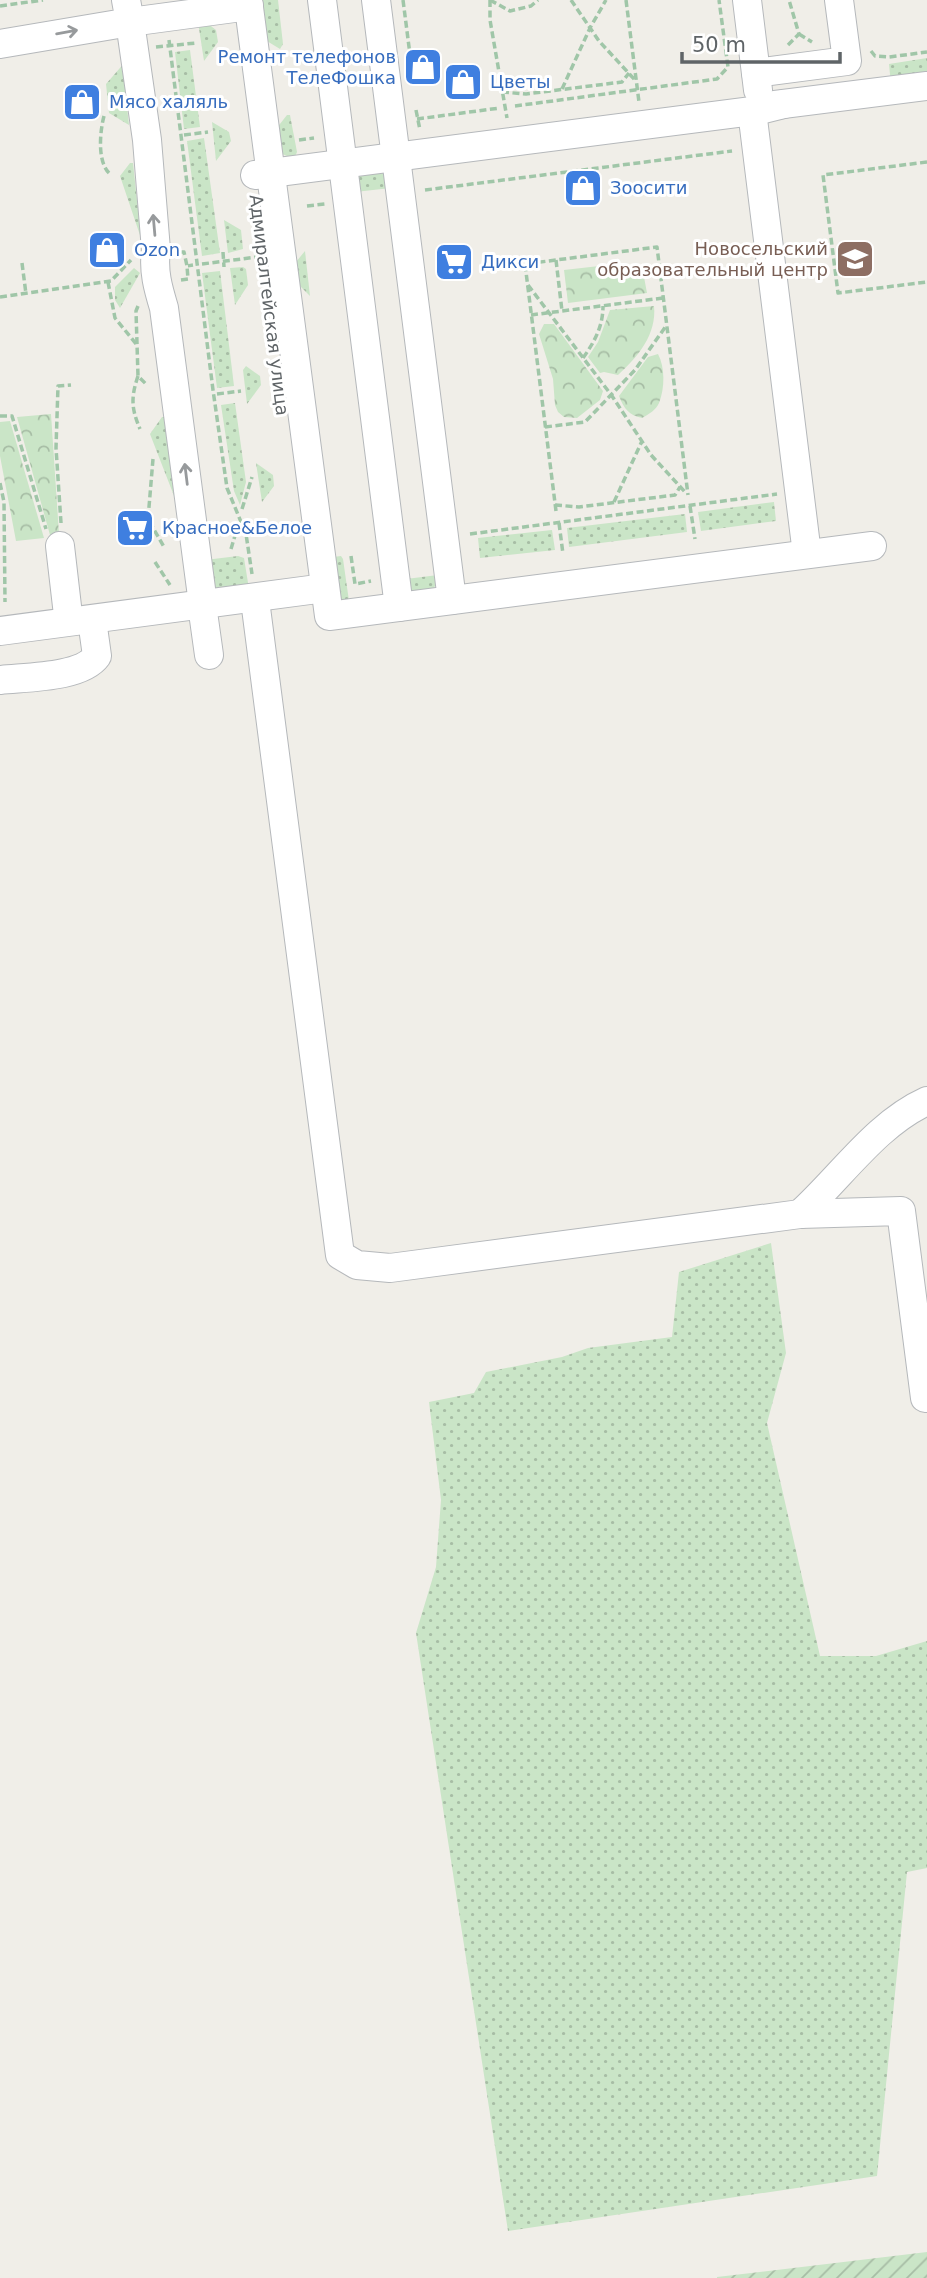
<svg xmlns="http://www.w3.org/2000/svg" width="927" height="2278" viewBox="0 0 927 2278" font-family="'DejaVu Sans',sans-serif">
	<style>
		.grass { fill: url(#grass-dots) }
		.park { fill: url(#park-crowns) }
		.garden { fill: url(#garden-furrows) }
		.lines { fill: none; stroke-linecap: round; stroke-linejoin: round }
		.minor-casing { stroke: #b5b8bb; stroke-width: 30 }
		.path { stroke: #a0c6a8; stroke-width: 3.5; stroke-dasharray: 7 3.5; stroke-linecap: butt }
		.minor { stroke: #fff; stroke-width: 28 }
		.oneway { stroke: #979a9c }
		.labels { text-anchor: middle; stroke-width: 6; stroke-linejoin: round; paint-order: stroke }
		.shop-label { font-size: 18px; fill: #366cbe; stroke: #fff; text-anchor: start }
		.education-label { font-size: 18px; fill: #785e54; stroke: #fff; text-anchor: end }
		.street-label { font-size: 18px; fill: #5f6467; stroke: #fff }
	</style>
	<defs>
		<pattern id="grass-dots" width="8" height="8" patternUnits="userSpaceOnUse" patternTransform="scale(1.75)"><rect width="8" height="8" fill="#cae5c7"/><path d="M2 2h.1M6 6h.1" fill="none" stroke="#a7bda5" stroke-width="1.8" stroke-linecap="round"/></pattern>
		<pattern id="park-crowns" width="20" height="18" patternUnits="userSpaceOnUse" patternTransform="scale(1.75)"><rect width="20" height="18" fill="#cae5c7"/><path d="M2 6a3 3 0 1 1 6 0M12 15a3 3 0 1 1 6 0" fill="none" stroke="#a7bda5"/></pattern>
		<pattern id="garden-furrows" width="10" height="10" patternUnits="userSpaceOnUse" patternTransform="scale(1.75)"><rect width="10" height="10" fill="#cae5c7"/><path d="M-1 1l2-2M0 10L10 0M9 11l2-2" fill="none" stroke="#a7bda5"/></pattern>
	</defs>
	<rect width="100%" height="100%" fill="#f0eee8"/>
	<g class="grass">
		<polygon points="258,0 278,0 283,44 280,49 262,38"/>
		<polygon points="198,22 207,23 216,30 218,42 204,61"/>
		<polygon points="190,50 200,127 184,129 175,52"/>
		<polygon points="927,58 927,80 891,85 889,64"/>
		<polygon points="126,61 129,82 125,90 129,125 109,113 106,84"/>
		<polygon points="287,115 290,115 297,152 294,159 280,153 276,129"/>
		<polygon points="212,122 229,132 231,141 216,161"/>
		<polygon points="204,138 220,253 202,256 187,141"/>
		<polygon points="130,163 133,163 139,219 149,248 145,250 120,176"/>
		<polygon points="365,171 384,173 391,188 355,192 356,177"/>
		<polygon points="224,220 241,230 243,249 228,253"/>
		<polygon points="305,251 310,296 293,279 291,268"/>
		<polygon points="243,267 246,269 248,285 235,305 230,268"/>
		<polygon points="134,268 140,273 120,308 115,300 115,287"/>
		<polygon points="220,271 234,386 217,388 202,273"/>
		<polygon points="246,366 260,376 261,385 247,404 243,370"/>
		<polygon points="235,403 246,482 240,505 234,491 221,405"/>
		<polygon points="162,417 164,417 174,489 183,519 150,434"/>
		<polygon points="256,463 273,475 274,486 262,502"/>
		<polygon points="774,502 776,521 701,531 698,512"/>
		<polygon points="685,514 687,532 569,547 567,528"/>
		<polygon points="552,530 555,550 480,558 478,538"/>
		<polygon points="238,556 244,558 249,589 214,590 205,560"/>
		<polygon points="341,556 343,559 349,601 339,598 333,557"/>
		<polygon points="438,575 434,589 414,592 410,590 406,579"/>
		<polygon points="771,1243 786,1353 767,1423 820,1656 876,1656 927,1641 927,1868 907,1872 877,2176 508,2231 416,1633 436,1567 441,1500 429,1402 474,1393 486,1372 562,1357 588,1348 672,1337 679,1272"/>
	</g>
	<g class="park">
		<polygon points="617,264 637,266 644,277 647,293 568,303 564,270"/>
		<path d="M654,306C657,334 638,357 618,375L604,372L600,373L588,357L598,342L610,310Z"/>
		<polygon points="544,324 554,324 603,391 600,400 577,418 564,417 558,412 555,405 553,379 539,334"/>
		<path d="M658,354C665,367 665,388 659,403C656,410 649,414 642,418C629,415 624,409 619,396L648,357Z"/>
		<polygon points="51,414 59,534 50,535 17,417"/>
		<polygon points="10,421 44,538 16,541 0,456 0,422"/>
	</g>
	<polygon class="garden" points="927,2252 927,2278 717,2278 717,2277"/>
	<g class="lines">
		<defs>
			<g id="minor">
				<polyline points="248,0 329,616 872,546"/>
				<polyline points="322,0 399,607"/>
				<polyline points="376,0 452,600"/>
				<polyline points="747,0 758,90"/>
				<polyline points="0,44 130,22 126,0"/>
				<polyline points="756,73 847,61 839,0"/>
				<polyline points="775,105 927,86"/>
				<polyline points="752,111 807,554"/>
				<polyline points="255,175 760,110 784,104"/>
				<polyline points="60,546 68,615"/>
				<path d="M203,604L164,308C158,288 153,271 156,250L147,140L130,22L249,6"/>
				<polyline points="202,605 209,655"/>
				<polyline points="256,608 340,1255 357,1265 390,1268 800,1214 901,1211 925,1398"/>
				<polyline points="0,631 325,588"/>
				<path d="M0,680C26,677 81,678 97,656L92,620"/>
				<path d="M800,1214C841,1177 876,1124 927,1101"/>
			</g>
		</defs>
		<use href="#minor" class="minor-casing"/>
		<g class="path">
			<polyline points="403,0 413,78"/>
			<polyline points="490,0 490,20 507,118"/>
			<polyline points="490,0 510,11 531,6 538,0"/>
			<polyline points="571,0 599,41 635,80"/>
			<polyline points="626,0 639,102"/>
			<polyline points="0,6 43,0"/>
			<polyline points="799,34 812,42"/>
			<polyline points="169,40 213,390 227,488 246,534 252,574"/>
			<polyline points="788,45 799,34 789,0"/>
			<polyline points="156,47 196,43"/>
			<polyline points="871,51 875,56 889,57 927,52"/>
			<polyline points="562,89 590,28 606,0"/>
			<polyline points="502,92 526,94 622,82 629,73"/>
			<polyline points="515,106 717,79 728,67 719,0"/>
			<polyline points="416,110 420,130"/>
			<path d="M104,116C100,131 97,161 109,173"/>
			<polyline points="417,119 500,108"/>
			<polyline points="184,135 208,132"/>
			<polyline points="299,140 314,138"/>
			<polyline points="927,162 823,175 838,293 927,282"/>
			<polyline points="425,190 732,151"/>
			<polyline points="307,206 325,204"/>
			<polyline points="180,252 184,252 187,266"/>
			<polyline points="223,252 224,267"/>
			<polyline points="556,260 562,311"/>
			<polyline points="22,263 26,294"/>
			<polyline points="202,264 257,257"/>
			<polyline points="181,280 188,279 187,266 193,265"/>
			<polyline points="108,282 115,318 137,345"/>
			<polyline points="528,285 612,396 651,455 686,493"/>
			<polyline points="0,297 111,281 131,260"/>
			<polyline points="138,306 136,311 138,376 146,384"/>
			<polyline points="531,315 663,298"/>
			<path d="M583,358C595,341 603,326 603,306"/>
			<path d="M138,376C131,397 131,408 140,429"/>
			<polyline points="217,394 241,391"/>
			<polyline points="0,416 12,416 46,529"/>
			<polyline points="545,427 585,422 635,370 666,326"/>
			<polyline points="153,459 148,519 164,547"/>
			<polyline points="0,483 4,502 5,602"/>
			<polyline points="614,502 642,441"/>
			<polyline points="555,505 579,507 675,495 680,487"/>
			<polyline points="690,506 695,539"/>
			<polyline points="242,509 252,477"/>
			<polyline points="556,511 525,264 657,247 688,495"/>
			<polyline points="61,523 56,448 58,386 71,385"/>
			<polyline points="559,523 563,554"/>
			<polyline points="470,534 777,494"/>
			<polyline points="231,549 239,522"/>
			<polyline points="351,556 355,584 371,581"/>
			<polyline points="155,562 170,585"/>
		</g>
		<use href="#minor" class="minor"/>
	</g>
	<defs><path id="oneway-shaft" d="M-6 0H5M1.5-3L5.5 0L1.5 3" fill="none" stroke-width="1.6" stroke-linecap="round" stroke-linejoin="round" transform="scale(1.75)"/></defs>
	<g class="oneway">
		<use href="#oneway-shaft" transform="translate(67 32) rotate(-10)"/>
		<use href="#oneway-shaft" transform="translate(154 225) rotate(-95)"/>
		<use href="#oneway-shaft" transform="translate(186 474) rotate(-97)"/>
	</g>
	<defs>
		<symbol id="shop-square" viewBox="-11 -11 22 22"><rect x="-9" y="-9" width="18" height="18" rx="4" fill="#3f7fe0" stroke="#fff"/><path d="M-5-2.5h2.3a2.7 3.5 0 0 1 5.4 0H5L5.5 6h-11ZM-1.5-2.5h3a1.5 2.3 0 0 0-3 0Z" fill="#fff"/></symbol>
		<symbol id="school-square" viewBox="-11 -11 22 22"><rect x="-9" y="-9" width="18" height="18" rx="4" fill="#8d6e63" stroke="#fff"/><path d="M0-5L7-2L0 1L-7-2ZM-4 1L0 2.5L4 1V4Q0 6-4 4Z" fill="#fff"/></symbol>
		<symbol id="supermarket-square" viewBox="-11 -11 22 22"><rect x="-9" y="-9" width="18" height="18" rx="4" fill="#3f7fe0" stroke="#fff"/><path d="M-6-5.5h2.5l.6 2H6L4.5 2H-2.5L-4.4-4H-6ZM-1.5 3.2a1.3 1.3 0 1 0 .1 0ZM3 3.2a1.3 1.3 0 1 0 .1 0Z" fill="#fff"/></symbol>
	</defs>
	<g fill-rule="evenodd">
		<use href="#shop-square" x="401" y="45" width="44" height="44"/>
		<use href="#shop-square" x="441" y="60" width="44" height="44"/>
		<use href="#shop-square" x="60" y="80" width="44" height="44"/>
		<use href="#shop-square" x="561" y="166" width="44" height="44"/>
		<use href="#shop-square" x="85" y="228" width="44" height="44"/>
		<use href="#school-square" x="833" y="237" width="44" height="44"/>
		<use href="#supermarket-square" x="432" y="240" width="44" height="44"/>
		<use href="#supermarket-square" x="113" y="506" width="44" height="44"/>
	</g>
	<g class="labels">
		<g class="shop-label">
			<text x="396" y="63" text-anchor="end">Ремонт телефонов<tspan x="396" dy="21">ТелеФошка</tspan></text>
			<text x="490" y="88">Цветы</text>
			<text x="109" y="108">Мясо халяль</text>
			<text x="610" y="194">Зоосити</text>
			<text x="134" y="256">Ozon</text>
			<text x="481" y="268">Дикси</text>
			<text x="162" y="534">Красное&amp;Белое</text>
		</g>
		<g class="education-label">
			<text x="828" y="255">Новосельский<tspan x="828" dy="21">образовательный центр</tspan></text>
		</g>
		<g class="street-label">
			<text transform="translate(269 305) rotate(83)" y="6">Адмиралтейская улица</text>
		</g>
	</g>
	<path d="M682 52v10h158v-10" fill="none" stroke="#5f6467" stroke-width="3.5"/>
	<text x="692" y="52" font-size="21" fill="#5f6467" stroke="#ffffff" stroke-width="5" paint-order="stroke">50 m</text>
</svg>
